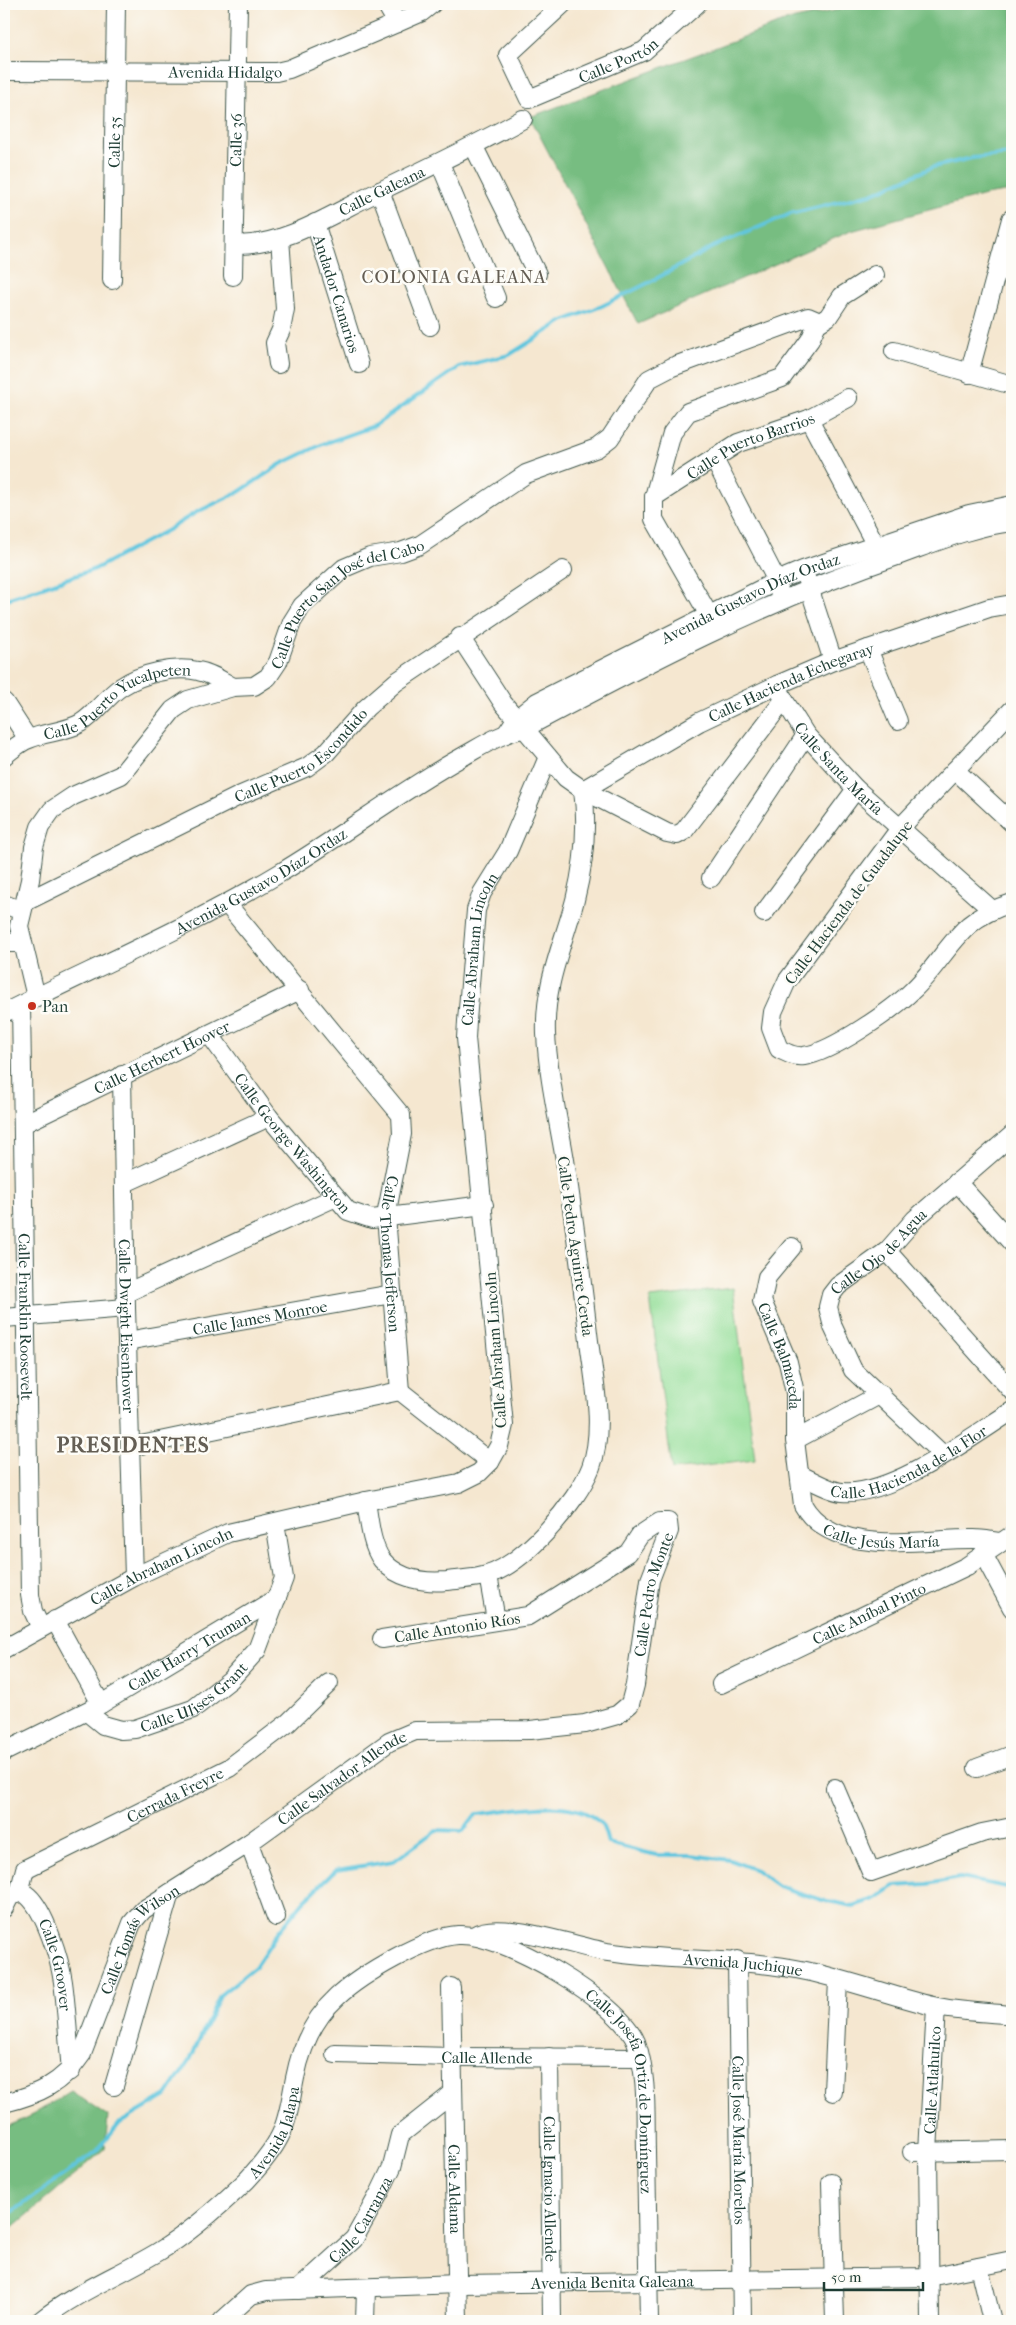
<svg xmlns="http://www.w3.org/2000/svg" width="1016" height="2325" viewBox="0 0 1016 2325" font-family="'IM FELL French Canon',serif">
	<style>
		.green { fill: #94de99; stroke: #5a8e66 }
		.forest { fill: #77bd81; stroke: #4b7d5a }
		.lines { fill: none; stroke-linecap: round; stroke-linejoin: round }
		.stream { stroke: #61c6de; stroke-width: 4 }
		.minor-casing { stroke: #3f564b; stroke-width: 20 }
		.minor { stroke: #fff; stroke-width: 18 }
		.poi-dot { fill: #c8321e; stroke: #fdfcf7; stroke-width: 2 }
		.labels { text-anchor: middle; stroke-width: 5; stroke-linejoin: round; paint-order: stroke }
		.street-label { font-size: 16px; fill: #1f3d34; stroke: #fdfcf7 }
		.poi-label { font-size: 16px; fill: #1f3d34; stroke: #fdfcf7; text-anchor: start }
		.neighbourhood-label { font-size: 18px; letter-spacing: 1px; fill: #645e54; stroke: #fdfcf7 }
		.district-label { font-size: 21px; font-weight: bold; letter-spacing: 1px; fill: #645e54; stroke: #fdfcf7 }
	</style>
	<rect width="100%" height="100%" fill="#fdfcf7"/>
	<filter id="ink" filterUnits="userSpaceOnUse"><feTurbulence type="fractalNoise" baseFrequency=".02" numOctaves="2"/><feDisplacementMap in="SourceGraphic" scale="10" xChannelSelector="R" yChannelSelector="G"/><feConvolveMatrix kernelMatrix="1 2 1 2 8 2 1 2 1" color-interpolation-filters="sRGB"/></filter>
	<filter id="wash" filterUnits="userSpaceOnUse"><feTurbulence type="fractalNoise" baseFrequency=".0096" numOctaves="4" result="noise"/><feDisplacementMap in="SourceGraphic" scale="20" xChannelSelector="R" yChannelSelector="G"/><feGaussianBlur stdDeviation="1.12" result="paint"/><feColorMatrix in="noise" values="0 0 0 0 0 0 0 0 0 0 0 0 0 0 0 0 0 1.4 0 .05"/><feComposite in="paint" operator="in"/></filter>
	<g filter="url(#wash)">
		<rect width="100%" height="100%" fill="#f5e7d0"/>
		<polygon class="green" points="733,1288 755,1460 672,1470 650,1298"/>
		<g class="forest">
			<polygon points="866,4 1012,4 1012,191 985,195 851,231 638,324 530,117 786,21"/>
			<polygon points="71,2091 108,2116 105,2149 4,2235 4,2128 34,2114"/>
		</g>
		<g class="lines">
			<g class="stream">
				<polyline points="4,600 95,569 168,530 195,513 239,492 281,464 323,444 374,426 459,367 509,355 563,321 602,306 652,281 715,246 790,214 871,194 933,167 972,158 1012,154"/>
				<path d="M4,2218L97,2151L120,2123L166,2096L190,2060L220,1995L255,1967L278,1932L304,1901L336,1870L394,1861L436,1830L463,1831L476,1814C511,1811 575,1794 601,1824C605,1829 606,1837 608,1843L656,1855H691L730,1860L756,1870L778,1886L822,1900L853,1906L875,1899L894,1886L927,1884L960,1878L1012,1888"/>
			</g>
		</g>
	</g>
	<g filter="url(#ink)">
		<g class="lines">
			<defs>
				<g id="minor">
					<polyline points="386,4 397,23"/>
					<path id="s1" d="M563,4L508,55L529,99L644,51L697,4"/>
					<path id="s2" d="M4,71L276,72L289,69L397,23L422,12L432,4"/>
					<polyline points="474,147 537,274"/>
					<polyline points="440,163 496,298"/>
					<polyline points="380,191 430,326"/>
					<path id="s3" d="M315,223L359,364"/>
					<path id="s4" d="M235,245C287,246 334,212 380,191C428,168 476,145 523,119"/>
					<path id="s5" d="M233,276L238,4"/>
					<path id="s6" d="M112,280L116,4"/>
					<polyline points="894,351 1012,385"/>
					<polyline points="278,364 275,343 281,330 285,309 280,238"/>
					<polyline points="969,374 1011,219"/>
					<polyline points="809,419 881,555"/>
					<polyline points="714,459 777,581 779,591"/>
					<path id="s7" d="M654,497L738,443L809,419L848,398"/>
					<polyline points="806,578 833,661"/>
					<polyline points="714,624 654,519 654,497 672,433 688,412 782,378 810,340 817,324 828,317 842,296 875,275"/>
					<polyline points="460,637 503,703 566,778 583,790 667,833 677,835 684,831 784,700 777,685"/>
					<polyline points="868,649 898,721"/>
					<path id="s8" d="M784,700L806,735L856,789L991,909"/>
					<polyline points="4,702 28,739"/>
					<path d="M1012,710L901,827L787,981L773,1012L771,1028L779,1049C787,1053 794,1057 804,1056C832,1052 893,1010 914,989C934,970 948,944 969,925C982,914 996,908 1012,903"/>
					<path id="s9" d="M508,731L516,719L537,702L777,581L803,570L969,514L1012,505"/>
					<path id="s10" d="M4,756C12,750 20,742 29,739C45,732 65,732 81,723C97,713 106,697 121,687C142,673 174,666 198,671C211,673 222,681 233,687"/>
					<polyline points="955,770 1012,823"/>
					<path id="s11" d="M583,790L699,722L777,685L833,661L989,608L1012,604"/>
					<polyline points="711,878 806,735"/>
					<path id="s12" d="M25,902L241,795L307,767L326,753L366,708L396,682L563,570"/>
					<polyline points="4,904 22,911"/>
					<path id="s13" d="M227,904L401,1115L402,1134L386,1216L400,1391"/>
					<polyline points="764,913 856,789"/>
					<polyline points="4,943 23,943"/>
					<path id="s14" d="M36,997L19,926L30,880L34,847L40,827L52,810L73,796L121,775L173,710L188,700L233,687L254,686L268,677L278,662L292,622L302,606L344,568L370,557L401,552L420,545L526,474L597,448L610,438L649,379L672,367L808,317L815,320L817,324"/>
					<path id="s15" d="M21,1005L30,1595L33,1611L41,1628"/>
					<path id="s16" d="M4,1013C96,967 192,926 280,873C342,836 399,792 462,757C482,746 501,733 523,729C649,662 765,601 900,555C936,542 974,526 1012,522"/>
					<path id="s17" d="M210,1035L269,1117L348,1211L372,1219L484,1205"/>
					<path id="s18" d="M122,1075L126,1308L134,1577"/>
					<path id="s19" d="M23,1124L300,990"/>
					<polyline points="957,1182 1012,1243"/>
					<polyline points="125,1183 269,1117"/>
					<path id="s20" d="M792,1247L767,1277L762,1301L788,1362L795,1393V1440L803,1505C834,1559 923,1538 974,1539C983,1539 992,1541 1001,1542"/>
					<polyline points="887,1251 1012,1391"/>
					<polyline points="126,1293 336,1197"/>
					<polyline points="4,1318 126,1308"/>
					<path id="s21" d="M127,1341L392,1294"/>
					<polyline points="400,1391 490,1462"/>
					<polyline points="795,1440 881,1394"/>
					<polyline points="131,1447 400,1391"/>
					<path id="s22" d="M943,1455L853,1370L833,1327L828,1307L831,1295L838,1286L887,1251L915,1219L1012,1135"/>
					<path id="s23" d="M800,1475C812,1480 829,1491 842,1492C891,1497 971,1437 1012,1411"/>
					<path d="M366,1501C369,1519 371,1546 382,1560C398,1579 424,1583 447,1581C460,1579 475,1579 487,1575C524,1564 577,1503 591,1467C605,1429 594,1381 589,1341C582,1281 574,1220 565,1160C558,1118 548,1076 546,1034C544,984 562,948 575,900C584,864 588,827 583,790"/>
					<polyline points="983,1554 1012,1608"/>
					<polyline points="488,1575 496,1620"/>
					<polyline points="55,1620 101,1704"/>
					<path id="s24" d="M4,1649L134,1577L228,1533L366,1501L459,1483L479,1473L490,1462L499,1446L504,1425L466,1038L467,1021L476,910L482,893L508,851L548,757"/>
					<path id="s25" d="M721,1684L967,1566L1012,1535"/>
					<path id="s26" d="M87,1712L103,1725L121,1730L135,1729L193,1709L230,1680L257,1650L284,1578L275,1523"/>
					<path id="s27" d="M4,1752L101,1704L277,1598"/>
					<polyline points="977,1768 1012,1755"/>
					<polyline points="835,1788 871,1872 982,1833 1012,1827"/>
					<polyline points="249,1843 276,1917"/>
					<path id="s28" d="M19,1893L25,1869L229,1768L288,1723L329,1683"/>
					<path id="s29" d="M4,1908L10,1896C16,1894 23,1891 28,1896C45,1911 60,1960 63,1982C67,2011 68,2041 71,2071"/>
					<path id="s30" d="M475,1935C498,1919 578,1947 607,1952C673,1962 740,1957 806,1971C849,1980 891,1996 933,2006C958,2012 987,2012 1012,2015"/>
					<path id="s31" d="M737,1960L742,2321"/>
					<path id="s32" d="M451,1987L458,2321"/>
					<path id="s33" d="M335,2054L452,2057L640,2058"/>
					<path id="s34" d="M549,2057L552,2321"/>
					<polyline points="114,2086 170,1893"/>
					<polyline points="833,2092 838,1980"/>
					<path id="s35" d="M4,2103C37,2095 62,2084 82,2054L132,1923L143,1910L249,1843L389,1742L415,1731L530,1730L585,1724L617,1715L630,1704L635,1685L650,1580L669,1531L668,1522H660L652,1527L640,1535L628,1553L528,1616L382,1639"/>
					<polyline points="912,2152 1012,2150"/>
					<polyline points="831,2183 835,2321"/>
					<polyline points="979,2267 992,2321"/>
					<path id="s36" d="M298,2290L354,2239L380,2192L392,2167L400,2135L453,2093"/>
					<path id="s37" d="M40,2321C76,2292 118,2276 158,2252C190,2233 220,2206 247,2180C259,2167 272,2152 280,2136C289,2118 291,2097 295,2078C301,2047 314,2018 337,1997C362,1974 425,1937 458,1935C502,1932 619,2001 636,2042C648,2076 645,2116 646,2151C647,2208 648,2265 649,2321"/>
					<path id="s38" d="M222,2321L251,2295L266,2291L459,2284L929,2277L1012,2260"/>
					<polyline points="365,2321 366,2288"/>
					<path id="s39" d="M930,2321L928,2152L936,2007"/>
				</g>
			</defs>
			<use href="#minor" class="minor-casing"/>
			<use href="#minor" class="minor"/>
		</g>
	</g>
	<circle class="poi-dot" cx="32" cy="1006" r="5"/>
	<g class="labels">
		<g class="street-label">
			<text dy="6" stroke="none"><textPath href="#s1" startOffset="221">Calle Portón</textPath></text>
			<text dy="6" stroke="none"><textPath href="#s2" startOffset="221">Avenida Hidalgo</textPath></text>
			<text dy="6" stroke="none"><textPath href="#s5" startOffset="136">Calle 36</textPath></text>
			<text dy="6" stroke="none"><textPath href="#s6" startOffset="138">Calle 35</textPath></text>
			<text dy="6" stroke="none"><textPath href="#s4" startOffset="158">Calle Galeana</textPath></text>
			<text dy="6" stroke="none"><textPath href="#s3" startOffset="74">Andador Canarios</textPath></text>
			<text dy="6" stroke="none"><textPath href="#s7" startOffset="110">Calle Puerto Barrios</textPath></text>
			<text dy="6" stroke="none"><textPath href="#s9" startOffset="279">Avenida Gustavo Díaz Ordaz</textPath></text>
			<text dy="6" stroke="none"><textPath href="#s14" startOffset="574">Calle Puerto San José del Cabo</textPath></text>
			<text dy="6" stroke="none"><textPath href="#s11" startOffset="235">Calle Hacienda Echegaray</textPath></text>
			<text dy="6" stroke="none"><textPath href="#s10" startOffset="129">Calle Puerto Yucalpeten</textPath></text>
			<text dy="6" stroke="none"><textPath href="#s12" startOffset="314">Calle Puerto Escondido</textPath></text>
			<text dy="6" stroke="none"><textPath href="#s8" startOffset="88">Calle Santa María</textPath></text>
			<text dy="6" stroke="none"><textPath href="#s16" startOffset="289">Avenida Gustavo Díaz Ordaz</textPath></text>
			<text transform="translate(848 902) rotate(-53)" y="6">Calle Hacienda de Guadalupe</text>
			<text dy="6" stroke="none"><textPath href="#s24" startOffset="1046">Calle Abraham Lincoln</textPath></text>
			<text dy="6" stroke="none"><textPath href="#s19" startOffset="154">Calle Herbert Hoover</textPath></text>
			<text dy="6" stroke="none"><textPath href="#s17" startOffset="136">Calle George Washington</textPath></text>
			<text transform="translate(576 1246) rotate(82)" y="6">Calle Pedro Aguirre Cerda</text>
			<text dy="6" stroke="none"><textPath href="#s22" startOffset="269">Calle Ojo de Agua</textPath></text>
			<text dy="6" stroke="none"><textPath href="#s13" startOffset="414">Calle Thomas Jefferson</textPath></text>
			<text dy="6" stroke="none"><textPath href="#s15" startOffset="312">Calle Franklin Roosevelt</textPath></text>
			<text dy="6" stroke="none"><textPath href="#s21" startOffset="135">Calle James Monroe</textPath></text>
			<text dy="6" stroke="none"><textPath href="#s18" startOffset="251">Calle Dwight Eisenhower</textPath></text>
			<text transform="translate(495 1350) rotate(-94)" y="6">Calle Abraham Lincoln</text>
			<text dy="6" stroke="none"><textPath href="#s20" startOffset="122">Calle Balmaceda</textPath></text>
			<text dy="6" stroke="none"><textPath href="#s23" startOffset="119">Calle Hacienda de la Flor</textPath></text>
			<text dy="6" stroke="none"><textPath href="#s20" startOffset="364">Calle Jesús María</textPath></text>
			<text dy="6" stroke="none"><textPath href="#s24" startOffset="178">Calle Abraham Lincoln</textPath></text>
			<text dy="6" stroke="none"><textPath href="#s35" startOffset="911">Calle Pedro Monte</textPath></text>
			<text dy="6" stroke="none"><textPath href="#s25" startOffset="164">Calle Aníbal Pinto</textPath></text>
			<text transform="translate(457 1627) rotate(-9)" y="6">Calle Antonio Ríos</text>
			<text dy="6" stroke="none"><textPath href="#s27" startOffset="211">Calle Harry Truman</textPath></text>
			<text dy="6" stroke="none"><textPath href="#s26" startOffset="121">Calle Ulises Grant</textPath></text>
			<text dy="6" stroke="none"><textPath href="#s35" startOffset="491">Calle Salvador Allende</textPath></text>
			<text dy="6" stroke="none"><textPath href="#s28" startOffset="192">Cerrada Freyre</textPath></text>
			<text dy="6" stroke="none"><textPath href="#s35" startOffset="226">Calle Tomás Wilson</textPath></text>
			<text dy="6" stroke="none"><textPath href="#s29" startOffset="108">Calle Groover</textPath></text>
			<text dy="6" stroke="none"><textPath href="#s30" startOffset="272">Avenida Juchique</textPath></text>
			<text dy="6" stroke="none"><textPath href="#s33" startOffset="152">Calle Allende</textPath></text>
			<text dy="6" stroke="none"><textPath href="#s39" startOffset="241">Calle Atlahuilco</textPath></text>
			<text dy="6" stroke="none"><textPath href="#s37" startOffset="852">Calle Josefa Ortiz de Domínguez</textPath></text>
			<text dy="6" stroke="none"><textPath href="#s37" startOffset="308">Avenida Jalapa</textPath></text>
			<text dy="6" stroke="none"><textPath href="#s31" startOffset="180">Calle José María Morelos</textPath></text>
			<text dy="6" stroke="none"><textPath href="#s32" startOffset="202">Calle Aldama</textPath></text>
			<text dy="6" stroke="none"><textPath href="#s34" startOffset="132">Calle Ignacio Allende</textPath></text>
			<text dy="6" stroke="none"><textPath href="#s36" startOffset="95">Calle Carranza</textPath></text>
			<text dy="6" stroke="none"><textPath href="#s38" startOffset="401">Avenida Benita Galeana</textPath></text>
		</g>
		<g class="poi-label">
			<text x="42" y="1012">Pan</text>
		</g>
		<g class="neighbourhood-label">
			<text x="454" y="283">COLONIA GALEANA</text>
		</g>
		<g class="district-label">
			<text x="133" y="1452">PRESIDENTES</text>
		</g>
	</g>
	<rect width="1016" height="2325" fill="none" stroke="#fdfcf7" stroke-width="20"/>
	<path d="M824 2282v8h99v-8" fill="none" stroke="#1f3d34" stroke-width="2.5"/>
	<text x="831" y="2282" font-size="15" fill="#1f3d34" stroke="#fdfcf7" stroke-width="4" paint-order="stroke">50 m</text>
</svg>
